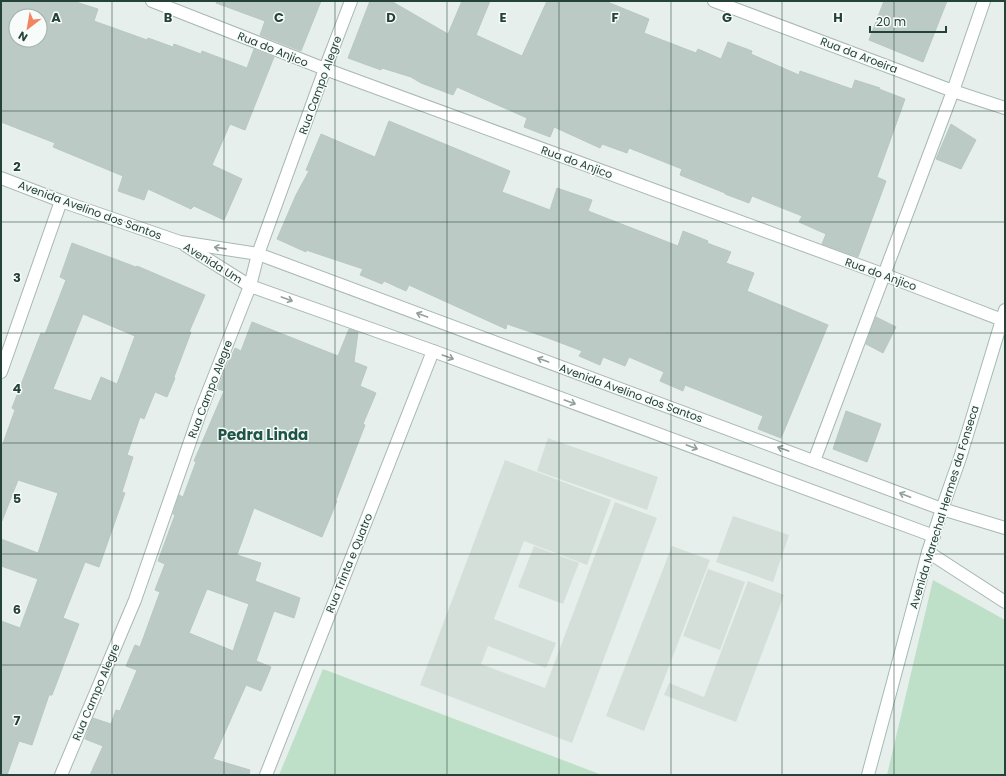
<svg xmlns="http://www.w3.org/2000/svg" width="1006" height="776" viewBox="0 0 1006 776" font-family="Poppins,sans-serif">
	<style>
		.built { fill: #d4dfda }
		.green { fill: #bfe0c8 }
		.building { fill: #bbcac4; stroke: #b8c9c2; fill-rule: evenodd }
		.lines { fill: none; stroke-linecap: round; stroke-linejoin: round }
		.minor-casing { stroke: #a8b8b2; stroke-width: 14 }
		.tertiary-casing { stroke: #a8b8b2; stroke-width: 14 }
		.secondary-casing { stroke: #a4bbb3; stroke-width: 14 }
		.minor { stroke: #fff; stroke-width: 12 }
		.tertiary { stroke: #fff; stroke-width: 12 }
		.secondary { stroke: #fff; stroke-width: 12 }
		.oneway { stroke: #92a09c }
		.grid { fill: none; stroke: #24423a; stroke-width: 1; stroke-opacity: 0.55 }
		.labels { text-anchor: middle; stroke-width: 3; stroke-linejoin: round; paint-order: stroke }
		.street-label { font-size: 11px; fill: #24423a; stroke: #f7fbf9 }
		.district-label { font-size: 15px; font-weight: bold; fill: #1f5548; stroke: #f7fbf9 }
		.grid-label { font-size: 13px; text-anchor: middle; font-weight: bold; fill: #24423a; stroke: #f7fbf9; stroke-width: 3; stroke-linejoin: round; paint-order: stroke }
	</style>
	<rect width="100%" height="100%" fill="#e6efeb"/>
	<g class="built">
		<polygon points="548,438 658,477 647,510 537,471"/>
		<polygon points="505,460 611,500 587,565 524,541 494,619 556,643 546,668 488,646 481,664 545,688 615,502 657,518 572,743 420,685"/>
		<polygon points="733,516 789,535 773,582 716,562"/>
		<polygon points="534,546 579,563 563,604 518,587"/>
		<polygon points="672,546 710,560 644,731 606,716"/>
		<polygon points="708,569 745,582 720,650 683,636"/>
		<polygon points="748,581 784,595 736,722 664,695 669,683 704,697"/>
	</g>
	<g class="green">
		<polygon points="933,580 1005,620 1005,775 887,775"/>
		<polygon points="323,669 602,775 279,775"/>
	</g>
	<g class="building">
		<path d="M1,1H73L98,9L94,21L147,40L148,38L173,47L174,44L201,54L202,51L247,68L254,49L274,57L245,130L230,124L212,165L242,179L224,220L194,206L191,209L148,189L144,200L118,191L123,176L53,147L55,143L1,122ZM16,16H40V40H16Z"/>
		<polygon points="217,1 321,1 301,51 260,35 265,21 216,3"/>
		<polygon points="370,1 391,1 448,34 462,1 490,1 476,35 522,56 547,1 605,1 649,19 644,33 696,53 698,49 721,59 728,42 752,51 751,54 799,75 800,71 852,89 855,80 880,88 879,89 905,99 877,177 886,181 858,257 822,244 826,234 799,222 802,216 752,196 749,203 725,194 725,193 680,175 682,169 629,148 627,153 602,144 600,148 554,127 550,137 524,127 527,118 457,87 453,95 421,83 411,77 382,68 381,70 348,58"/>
		<polygon points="884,1 947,1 923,62 869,40"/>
		<polygon points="389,121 510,171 502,192 550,210 557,188 592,200 588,211 678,246 683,231 708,241 707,243 731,252 726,263 754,273 747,291 828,325 781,438 758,429 763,416 685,385 683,391 660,381 664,372 629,357 625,366 603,357 600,365 579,356 582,351 548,338 507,324 506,329 409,285 406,291 384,281 382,284 360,275 363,269 306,250 306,252 277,239 296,195 309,171 306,170 321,134 375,157"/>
		<polygon points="951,124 976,140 961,169 936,159"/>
		<path d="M72,243L136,267L137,266L205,295L189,332H191L174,377L175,378L167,397L155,392L144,419L140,417L127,455L133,457L122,492L125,493L99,567L85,562L63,618L79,624L52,695H49L32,745L19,741L7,775H1V621L20,628L38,579L1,566V539L38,553L58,493L18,480L2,521H1V449L15,410L12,408L41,333L45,334L66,280L60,277ZM83,314L135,336L117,384L101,377L91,401L53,389Z"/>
		<polygon points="876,317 896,327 883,353 866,344"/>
		<path d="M252,322L338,356L349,329L358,332L354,362L367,367L360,386L376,393L363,424L365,425L336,500L337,501L322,537L254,508L237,555L261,563L255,581L300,598L294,618L274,611L256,661L271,667L261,691L246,685L213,759L250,770L249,775H90L103,746L85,739L93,718L111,724L116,710L120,711L137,670L126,666L135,645L140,647L160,592L155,590L165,564L158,561L175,515L173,514L179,495L183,497L196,462L194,461L224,391L218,389L225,370L235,348L241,351ZM207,589L249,604L233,651L189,633Z"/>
		<polygon points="846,411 881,424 867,462 833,449"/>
	</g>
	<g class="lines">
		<defs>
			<g id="minor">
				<polyline points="152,1 325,69 885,275 1005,321"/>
				<polyline points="714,1 953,91 1005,108"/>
				<polyline points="1,178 61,201 180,242 258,254 942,509 1005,528"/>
				<polyline points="185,245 250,286 433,351 934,536"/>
				<polyline points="1,372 61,201"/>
				<polyline points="814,461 953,91 984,1"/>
				<polyline points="61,775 135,600 201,410 250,286 258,254 325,69 351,1"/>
				<polyline points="266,775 433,351"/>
			</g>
			<polyline id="tertiary" points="928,552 1005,602"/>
			<polyline id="secondary" points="868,775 928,552 942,509 960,458 1005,310"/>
		</defs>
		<use href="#minor" class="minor-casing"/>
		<use href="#tertiary" class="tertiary-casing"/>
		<use href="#secondary" class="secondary-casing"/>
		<use href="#minor" class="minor"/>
		<use href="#tertiary" class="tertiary"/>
		<use href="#secondary" class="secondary"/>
	</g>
	<defs><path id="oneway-shaft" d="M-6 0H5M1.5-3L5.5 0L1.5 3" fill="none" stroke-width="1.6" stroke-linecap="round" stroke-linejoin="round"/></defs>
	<g class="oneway">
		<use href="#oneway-shaft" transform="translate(220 248) rotate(-172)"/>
		<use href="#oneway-shaft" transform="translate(287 299) rotate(20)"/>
		<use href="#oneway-shaft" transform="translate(422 315) rotate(-160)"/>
		<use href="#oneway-shaft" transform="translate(448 357) rotate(20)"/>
		<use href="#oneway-shaft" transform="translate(543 360) rotate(-160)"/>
		<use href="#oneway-shaft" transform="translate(570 402) rotate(20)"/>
		<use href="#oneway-shaft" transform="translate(692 447) rotate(20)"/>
		<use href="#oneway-shaft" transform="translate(783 449) rotate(-160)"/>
		<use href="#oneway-shaft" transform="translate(905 495) rotate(-159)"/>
	</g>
	<path class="grid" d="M112,1V775M224,1V775M335,1V775M447,1V775M559,1V775M671,1V775M782,1V775M894,1V775M1,111H1005M1,222H1005M1,333H1005M1,443H1005M1,554H1005M1,665H1005"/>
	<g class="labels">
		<g class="street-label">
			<text transform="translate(273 49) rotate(22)" y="4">Rua do Anjico</text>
			<text transform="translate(859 55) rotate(21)" y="4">Rua da Aroeira</text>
			<text transform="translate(320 85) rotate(-70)" y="4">Rua Campo Alegre</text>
			<text transform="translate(577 162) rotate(20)" y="4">Rua do Anjico</text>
			<text transform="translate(90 210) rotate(20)" y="4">Avenida Avelino dos Santos</text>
			<text transform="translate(213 263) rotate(32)" y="4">Avenida Um</text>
			<text transform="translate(881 274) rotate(20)" y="4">Rua do Anjico</text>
			<text transform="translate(210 389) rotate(-69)" y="4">Rua Campo Alegre</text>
			<text transform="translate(631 393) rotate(20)" y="4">Avenida Avelino dos Santos</text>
			<text transform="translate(944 507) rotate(-73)" y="4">Avenida Marechal Hermes da Fonseca</text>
			<text transform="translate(349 563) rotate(-68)" y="4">Rua Trinta e Quatro</text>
			<text transform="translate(96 692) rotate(-67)" y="4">Rua Campo Alegre</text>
		</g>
		<g class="district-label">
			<text x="263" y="440">Pedra Linda</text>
		</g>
	</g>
	<g class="grid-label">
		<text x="56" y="22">A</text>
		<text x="168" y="22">B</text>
		<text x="279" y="22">C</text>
		<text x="391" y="22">D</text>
		<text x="503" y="22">E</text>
		<text x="615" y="22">F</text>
		<text x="727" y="22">G</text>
		<text x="838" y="22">H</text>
		<text x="17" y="171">2</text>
		<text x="17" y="282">3</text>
		<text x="17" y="393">4</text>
		<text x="17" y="503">5</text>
		<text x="17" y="614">6</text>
		<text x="17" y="725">7</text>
	</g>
	<rect width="1006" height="776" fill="none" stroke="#24423a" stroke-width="4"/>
	<g transform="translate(28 28) rotate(211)"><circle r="19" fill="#f7fbf9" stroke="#a3b1ad"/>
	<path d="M0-3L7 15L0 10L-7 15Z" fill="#f4845f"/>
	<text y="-6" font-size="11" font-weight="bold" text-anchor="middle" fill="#24423a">N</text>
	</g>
	<path d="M870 26v6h76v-6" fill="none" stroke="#24423a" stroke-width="2"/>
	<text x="876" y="26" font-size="12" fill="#24423a" stroke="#f7fbf9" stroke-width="3" paint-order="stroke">20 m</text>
</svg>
